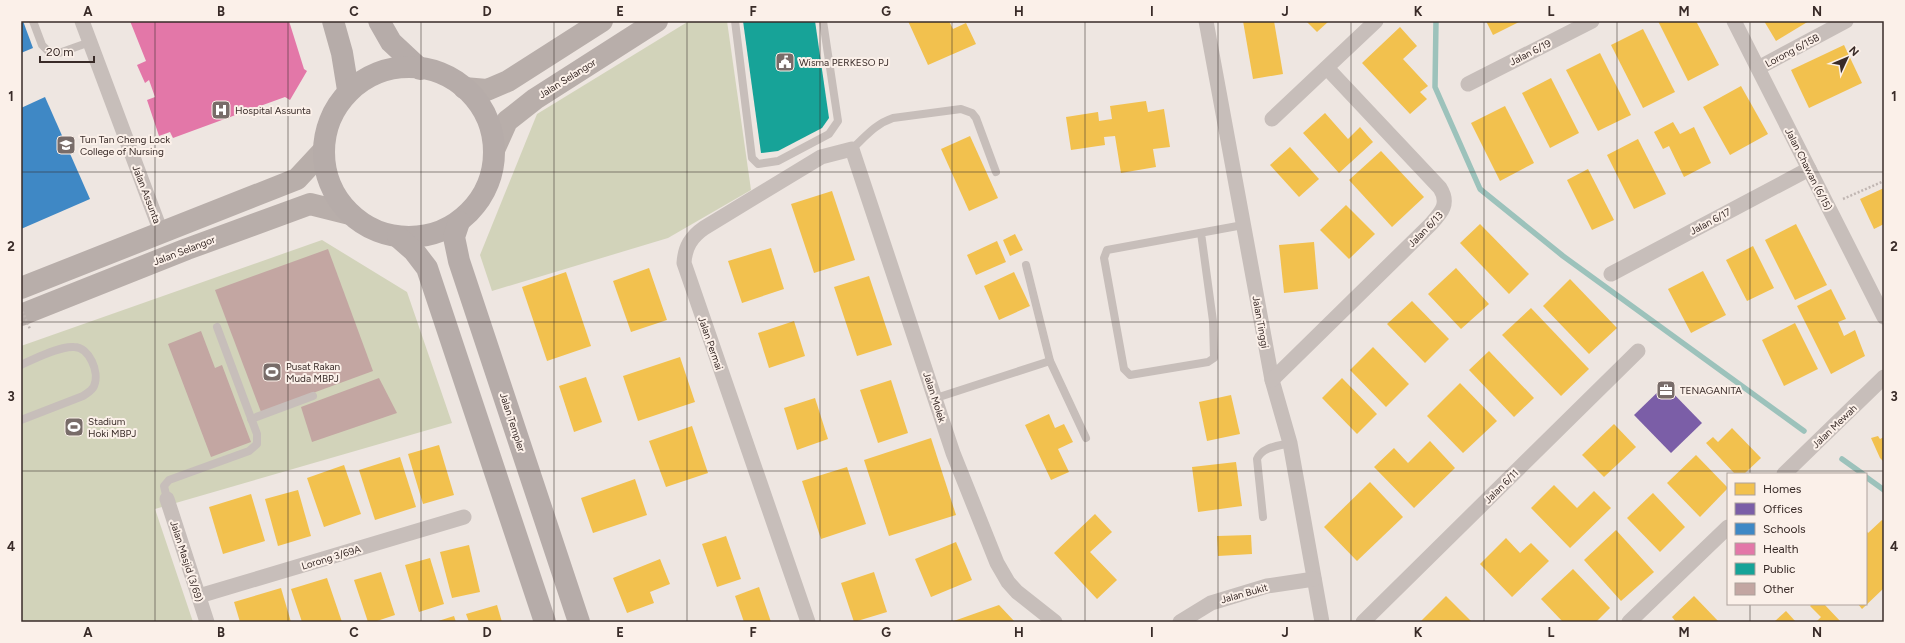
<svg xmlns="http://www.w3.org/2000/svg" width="1905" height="643" viewBox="0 0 1905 643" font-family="Figtree,sans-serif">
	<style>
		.green { fill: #d2d3ba }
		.homes { fill: #f2c14e }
		.offices { fill: #7b5ea7 }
		.schools { fill: #3f88c5 }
		.health { fill: #e377a8 }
		.public { fill: #17a398 }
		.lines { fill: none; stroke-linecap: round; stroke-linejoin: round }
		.stream { stroke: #9cc2bb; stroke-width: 5.5 }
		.building { fill: #c3a6a2 }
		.path { stroke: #c0b6b2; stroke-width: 2.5; stroke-dasharray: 2 2; stroke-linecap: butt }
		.service { stroke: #c7beba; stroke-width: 8 }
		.minor { stroke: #c7beba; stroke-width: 15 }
		.secondary { stroke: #b8aeaa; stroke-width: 22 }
		.primary { stroke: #b6aca9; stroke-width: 22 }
		.path-bridge { stroke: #c0b6b2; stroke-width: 2.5; stroke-dasharray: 2 2; stroke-linecap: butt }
		.grid { fill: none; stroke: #392b28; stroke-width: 1; stroke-opacity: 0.55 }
		.labels { text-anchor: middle; stroke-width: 4; stroke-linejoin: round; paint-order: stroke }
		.street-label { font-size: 10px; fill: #392b28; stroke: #fbf0e9 }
		.poi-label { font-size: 10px; fill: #392b28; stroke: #fbf0e9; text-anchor: start }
		.neatline { fill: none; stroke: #392b28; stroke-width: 1.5 }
		.grid-label { font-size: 13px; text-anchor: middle; font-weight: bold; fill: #392b28 }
	</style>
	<rect width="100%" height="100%" fill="#eee6e1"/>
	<g class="green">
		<polygon points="689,21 727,21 751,190 668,238 492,291 480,255 537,114"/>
		<polygon points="322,240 407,292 452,423 155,509 193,622 21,622 21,346"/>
	</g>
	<g class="homes">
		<polygon points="908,21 949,21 953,29 966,23 976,44 928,65"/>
		<polygon points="1243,21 1274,21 1283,74 1253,79"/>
		<polygon points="1306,21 1329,21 1317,32"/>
		<polygon points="1486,21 1521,21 1493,35"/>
		<polygon points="1658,21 1696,21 1719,65 1688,81"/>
		<polygon points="1764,21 1809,21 1776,41"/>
		<polygon points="1400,27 1417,46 1403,59 1428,86 1420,92 1427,99 1410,114 1362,63"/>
		<polygon points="1643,29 1675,92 1643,108 1611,45"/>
		<polygon points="1844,45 1862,83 1809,108 1791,70"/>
		<polygon points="1600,53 1631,115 1598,131 1566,70"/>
		<polygon points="1551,78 1579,133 1550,148 1522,93"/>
		<polygon points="1741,86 1768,134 1730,155 1703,107"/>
		<polygon points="1146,101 1148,112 1164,109 1170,147 1153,149 1156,167 1121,173 1115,136 1104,137 1105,145 1071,150 1066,117 1098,112 1099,121 1112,119 1110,106"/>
		<polygon points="1505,106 1534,163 1500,181 1471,123"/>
		<polygon points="1325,113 1348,139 1360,127 1373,142 1339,173 1303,133"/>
		<polygon points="1673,122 1680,134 1694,127 1711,163 1684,177 1669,146 1663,149 1654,132"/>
		<polygon points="970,136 998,198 969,211 941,149"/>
		<polygon points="1638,139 1666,194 1634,209 1607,155"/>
		<polygon points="1290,147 1319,179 1299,197 1270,165"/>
		<polygon points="1381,151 1424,197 1392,227 1349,180"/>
		<polygon points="1588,169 1614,220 1592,230 1567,180"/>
		<polygon points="1884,188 1884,224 1874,229 1860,199"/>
		<polygon points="832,191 855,260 814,273 791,204"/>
		<polygon points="1346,205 1375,234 1349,259 1320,230"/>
		<polygon points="1480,224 1529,274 1509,294 1460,243"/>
		<polygon points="1796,224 1827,285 1795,300 1765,240"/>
		<polygon points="1015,234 1023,250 1010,256 1003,240"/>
		<polygon points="997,241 1006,262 976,275 967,255"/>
		<polygon points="1314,242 1318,289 1284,293 1279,245"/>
		<polygon points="1753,246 1774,288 1747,301 1726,260"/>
		<polygon points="771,248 784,289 742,303 728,261"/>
		<polygon points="649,268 667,320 631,332 613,281"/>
		<polygon points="1456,268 1489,304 1461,329 1428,294"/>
		<polygon points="1703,271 1726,315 1691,333 1668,289"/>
		<polygon points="566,272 591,346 547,361 522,287"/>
		<polygon points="1014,272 1030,306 999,320 984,286"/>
		<polygon points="869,276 892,345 857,356 834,287"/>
		<polygon points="1570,279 1617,328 1589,354 1543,306"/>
		<polygon points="1831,289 1846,319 1838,322 1844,336 1855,330 1865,356 1831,374 1797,306"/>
		<polygon points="1412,301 1449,339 1425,363 1387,324"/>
		<polygon points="1531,308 1589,369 1561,396 1502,335"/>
		<polygon points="794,321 805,356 769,368 758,333"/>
		<polygon points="1795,323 1818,369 1784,386 1762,340"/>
		<polygon points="1373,347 1409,384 1386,407 1350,370"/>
		<polygon points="1489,351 1534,398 1514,417 1469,370"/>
		<polygon points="680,357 695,402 638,421 623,376"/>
		<polygon points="586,377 602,422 574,432 559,386"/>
		<polygon points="1342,378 1377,414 1357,434 1322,398"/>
		<polygon points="891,380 908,433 878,443 860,390"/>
		<polygon points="1460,383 1497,421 1463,453 1427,416"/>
		<polygon points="1231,395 1240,434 1207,441 1199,402"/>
		<polygon points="815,398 828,439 797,450 784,408"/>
		<polygon points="1049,414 1055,428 1064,424 1073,442 1058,449 1069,472 1051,480 1025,425"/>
		<polygon points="1614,424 1636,447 1604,477 1582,455"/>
		<polygon points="692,426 708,473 666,487 649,441"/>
		<polygon points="1732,428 1761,458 1744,474 1735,474 1706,443 1713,437 1718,442"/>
		<polygon points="1878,436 1880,439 1884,437 1884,462 1880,458 1871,438"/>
		<polygon points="931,438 956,515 889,536 864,460"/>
		<polygon points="1430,441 1455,468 1414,508 1374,467 1394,448 1408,463"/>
		<polygon points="439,445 454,495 423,504 408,454"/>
		<polygon points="1696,455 1728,488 1700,517 1667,483"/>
		<polygon points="400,457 416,507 375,520 359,470"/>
		<polygon points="1236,462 1242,506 1198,512 1192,467"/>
		<polygon points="344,465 361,514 324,527 307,478"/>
		<polygon points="847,467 866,524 821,539 802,481"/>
		<polygon points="635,479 647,515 593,533 581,498"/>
		<polygon points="1370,482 1403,517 1357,561 1324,527"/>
		<polygon points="1554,485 1577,508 1594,491 1611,508 1570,548 1531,508"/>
		<polygon points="298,490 311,536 278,546 265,499"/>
		<polygon points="1653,493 1685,527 1660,552 1627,518"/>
		<polygon points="251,494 265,541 223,554 209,507"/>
		<polygon points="1095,514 1112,532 1090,552 1117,580 1097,599 1054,553"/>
		<polygon points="1882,520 1884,522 1884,588 1862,609 1858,604 1866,604 1866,530 1868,533"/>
		<polygon points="1616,530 1654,572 1621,601 1584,560"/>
		<polygon points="1251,535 1252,554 1218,556 1217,536"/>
		<polygon points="726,536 741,579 717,587 702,544"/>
		<polygon points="1506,538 1520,553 1531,543 1549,561 1512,597 1480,564"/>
		<polygon points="956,542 972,580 931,597 915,559"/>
		<polygon points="469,545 480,592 452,598 440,552"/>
		<polygon points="430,558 444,604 419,612 405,565"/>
		<polygon points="660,559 670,584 650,592 654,603 627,613 613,578"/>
		<polygon points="1573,569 1610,608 1596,622 1563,622 1541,599"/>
		<polygon points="381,572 395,615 374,622 368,622 354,580"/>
		<polygon points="874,572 887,612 854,622 841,583"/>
		<polygon points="327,578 342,622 302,622 291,589"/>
		<polygon points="759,587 771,622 744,622 735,596"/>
		<polygon points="281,588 291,622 240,622 234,602"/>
		<polygon points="1446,596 1472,622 1422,622 1421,621"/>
		<polygon points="1694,596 1719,622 1676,622 1672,617"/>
		<polygon points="1812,604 1824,604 1841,622 1816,622 1821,617 1810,606"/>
		<polygon points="497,605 502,622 469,622 466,614"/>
		<polygon points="999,605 1015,622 951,622"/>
		<polygon points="1786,611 1796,622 1774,622"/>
		<polygon points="454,616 456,622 435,622"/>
	</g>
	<polygon class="offices" points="1665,385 1702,423 1671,453 1634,415"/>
	<g class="schools">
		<polygon points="21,21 23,21 33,48 21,53"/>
		<polygon points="45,97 90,199 21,229 21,108"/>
	</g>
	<polygon class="health" points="130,21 289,21 304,69 307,71 290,100 285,97 173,138 170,132 159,136 147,100 155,97 149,80 145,83 137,65 146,61"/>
	<polygon class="public" points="743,21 815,21 829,118 822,128 778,151 761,153"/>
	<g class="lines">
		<g class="stream">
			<polyline points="1436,21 1435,87 1480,189 1563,256 1804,431"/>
			<polyline points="1842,459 1863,474"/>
			<polyline points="1866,477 1884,490"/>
		</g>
	</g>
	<g class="building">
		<polygon points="328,249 373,371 261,412 215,290"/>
		<polygon points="201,331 215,368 222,365 251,442 211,457 168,344"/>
		<polygon points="379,378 397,413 312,442 301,407"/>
	</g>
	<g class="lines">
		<polyline class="path" points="1843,199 1884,181"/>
		<g class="service">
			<polyline points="33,21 42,45 49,52 59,53 90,42"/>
			<polyline points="735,21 752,158 758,164 778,161 829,134 838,121 823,21"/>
			<path d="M852,149C865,137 875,124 893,118L961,109L972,113L976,118L996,172"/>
			<polyline points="1201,233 1213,321 1214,358 1208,362 1130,375 1124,369 1104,258 1107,250 1243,225"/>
			<polyline points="1026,265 1050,361 1086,438"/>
			<path d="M21,365C34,359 59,346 74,347C89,347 100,372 94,386C92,391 87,393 83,396L21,420"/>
			<polyline points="936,398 1050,361"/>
			<polyline points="251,419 313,396"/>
			<polyline points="167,499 164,486 169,480 249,451 257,444 257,434 217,327"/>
			<path d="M1263,517L1257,459C1262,447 1278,446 1290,443"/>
		</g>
		<g class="minor">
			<polyline points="82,21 161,232"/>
			<polyline points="1206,21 1272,380 1290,443 1322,622"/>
			<polyline points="1734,21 1884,317"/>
			<polyline points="1758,68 1846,21"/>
			<polyline points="1468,84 1592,21"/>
			<polyline points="1272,119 1376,21"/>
			<polyline points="1611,274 1809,169"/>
			<path d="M1272,380L1430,225C1441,213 1450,204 1440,188L1327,68"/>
			<polyline points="1784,474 1884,377"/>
			<polyline points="167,499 207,622"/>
			<polyline points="199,596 464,517"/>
			<path d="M808,622L684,263C685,247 691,237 704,228L821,157L852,149L953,453L997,563L1008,582L1017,592L1055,622"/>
			<polyline points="1180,622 1211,603 1267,586 1314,579"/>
			<polyline points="1363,622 1638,351"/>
			<polyline points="1629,622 1728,527"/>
		</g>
		<g class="secondary">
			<polyline points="464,88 487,90 508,81 602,21"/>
			<polyline points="494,150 507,121 535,99 657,21"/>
			<polyline points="21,288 297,179 323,151"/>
			<polyline points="21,315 187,249 310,204 350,214"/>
		</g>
		<g class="primary">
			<polyline points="333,21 342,53 348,90"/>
			<polyline points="379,21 391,42 420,69"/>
			<circle cx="409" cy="152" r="85"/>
			<polyline points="459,222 454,237 459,261 579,622"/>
			<polyline points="398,237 414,251 427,268 545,622"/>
		</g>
		<polyline class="path-bridge" points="21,308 30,329"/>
	</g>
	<path class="grid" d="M155,21V622M288,21V622M421,21V622M554,21V622M687,21V622M820,21V622M952,21V622M1085,21V622M1218,21V622M1351,21V622M1484,21V622M1617,21V622M1750,21V474M21,172H1884M21,322H1884M21,471H1884M1750,604V622"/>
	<defs>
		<symbol id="civic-square" viewBox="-11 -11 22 22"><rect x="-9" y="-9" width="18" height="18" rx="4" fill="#786c69" stroke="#fbf0e9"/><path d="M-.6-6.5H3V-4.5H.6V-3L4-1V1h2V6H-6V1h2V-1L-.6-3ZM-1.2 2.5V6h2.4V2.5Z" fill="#fff"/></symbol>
		<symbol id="hospital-square" viewBox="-11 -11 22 22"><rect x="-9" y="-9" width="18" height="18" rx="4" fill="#786c69" stroke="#fbf0e9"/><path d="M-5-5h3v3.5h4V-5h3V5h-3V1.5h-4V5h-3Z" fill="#fff"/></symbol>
		<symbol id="university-square" viewBox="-11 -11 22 22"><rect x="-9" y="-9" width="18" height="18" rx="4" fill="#786c69" stroke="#fbf0e9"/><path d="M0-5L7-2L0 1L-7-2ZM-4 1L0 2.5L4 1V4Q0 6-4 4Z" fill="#fff"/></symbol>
		<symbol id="stadium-square" viewBox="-11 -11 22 22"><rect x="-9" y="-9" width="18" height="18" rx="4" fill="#786c69" stroke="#fbf0e9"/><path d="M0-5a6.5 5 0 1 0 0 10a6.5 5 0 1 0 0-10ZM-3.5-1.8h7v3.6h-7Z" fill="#fff"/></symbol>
		<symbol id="office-square" viewBox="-11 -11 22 22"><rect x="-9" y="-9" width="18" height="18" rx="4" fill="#786c69" stroke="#fbf0e9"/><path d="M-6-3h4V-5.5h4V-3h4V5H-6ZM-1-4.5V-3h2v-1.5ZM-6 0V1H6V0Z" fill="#fff"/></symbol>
	</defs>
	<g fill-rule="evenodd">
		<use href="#civic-square" x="774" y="51" width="22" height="22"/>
		<use href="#hospital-square" x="210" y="99" width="22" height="22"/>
		<use href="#university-square" x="55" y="134" width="22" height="22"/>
		<use href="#stadium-square" x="261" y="361" width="22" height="22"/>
		<use href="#office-square" x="1655" y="379" width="22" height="22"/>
		<use href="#stadium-square" x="63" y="416" width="22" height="22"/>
	</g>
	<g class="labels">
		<g class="street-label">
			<text transform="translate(1792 50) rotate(-28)" y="4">Lorong 6/15B</text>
			<text transform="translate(1530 52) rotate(-27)" y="4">Jalan 6/19</text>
			<text transform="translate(567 78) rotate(-32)" y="4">Jalan Selangor</text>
			<text transform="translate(1809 169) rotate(63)" y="4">Jalan Chawan (6/15)</text>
			<text transform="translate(147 194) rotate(69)" y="4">Jalan Assunta</text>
			<text transform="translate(1710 221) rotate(-28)" y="4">Jalan 6/17</text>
			<text transform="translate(1425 229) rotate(-46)" y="4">Jalan 6/13</text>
			<text transform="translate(184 250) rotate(-21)" y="4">Jalan Selangor</text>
			<text transform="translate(1261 322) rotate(80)" y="4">Jalan Tinggi</text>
			<text transform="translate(711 343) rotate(71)" y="4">Jalan Permai</text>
			<text transform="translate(935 397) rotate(72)" y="4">Jalan Molek</text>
			<text transform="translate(513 422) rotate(72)" y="4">Jalan Templer</text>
			<text transform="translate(1834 426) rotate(-44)" y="4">Jalan Mewah</text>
			<text transform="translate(1501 486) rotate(-45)" y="4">Jalan 6/11</text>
			<text transform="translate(331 557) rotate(-17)" y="4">Lorong 3/69A</text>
			<text transform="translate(187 561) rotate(72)" y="4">Jalan Masjid (3/69)</text>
			<text transform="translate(1244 593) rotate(-16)" y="4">Jalan Bukit</text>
		</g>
		<g class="poi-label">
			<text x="799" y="66">Wisma PERKESO PJ</text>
			<text x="235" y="114">Hospital Assunta</text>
			<text x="80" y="143">Tun Tan Cheng Lock<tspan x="80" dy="12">College of Nursing</tspan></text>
			<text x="286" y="370">Pusat Rakan<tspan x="286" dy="12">Muda MBPJ</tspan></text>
			<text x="1680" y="394">TENAGANITA</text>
			<text x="88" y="425">Stadium<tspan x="88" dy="12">Hoki MBPJ</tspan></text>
		</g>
	</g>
	<rect width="1905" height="643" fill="none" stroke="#fbf0e9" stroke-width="44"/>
	<rect x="1727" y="473" width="140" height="132" fill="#fbf0e9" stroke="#ada19c"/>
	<rect x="1735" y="483" width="20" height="12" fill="#f2c14e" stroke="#ada19c"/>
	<text x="1763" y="493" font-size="12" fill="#392b28">Homes</text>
	<rect x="1735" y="503" width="20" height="12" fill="#7b5ea7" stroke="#ada19c"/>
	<text x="1763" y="513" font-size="12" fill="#392b28">Offices</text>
	<rect x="1735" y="523" width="20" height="12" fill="#3f88c5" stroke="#ada19c"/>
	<text x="1763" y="533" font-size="12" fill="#392b28">Schools</text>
	<rect x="1735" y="543" width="20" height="12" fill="#e377a8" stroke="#ada19c"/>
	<text x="1763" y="553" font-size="12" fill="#392b28">Health</text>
	<rect x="1735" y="563" width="20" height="12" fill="#17a398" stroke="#ada19c"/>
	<text x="1763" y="573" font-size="12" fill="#392b28">Public</text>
	<rect x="1735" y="583" width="20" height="12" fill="#c3a6a2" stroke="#ada19c"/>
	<text x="1763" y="593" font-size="12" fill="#392b28">Other</text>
	<g transform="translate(1847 58) rotate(46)" stroke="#fbf0e9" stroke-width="3" paint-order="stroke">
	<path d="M0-3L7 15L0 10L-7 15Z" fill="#392b28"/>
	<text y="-6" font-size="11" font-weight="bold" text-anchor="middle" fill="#392b28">N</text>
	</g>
	<path d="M40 56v6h54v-6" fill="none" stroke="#392b28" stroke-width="2"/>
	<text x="46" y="56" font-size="12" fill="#392b28" stroke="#fbf0e9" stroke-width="3" paint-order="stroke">20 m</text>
	<rect x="22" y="22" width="1861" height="599" class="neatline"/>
	<g class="grid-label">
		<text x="88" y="16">A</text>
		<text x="221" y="16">B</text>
		<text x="354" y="16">C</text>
		<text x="487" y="16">D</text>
		<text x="620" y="16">E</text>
		<text x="753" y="16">F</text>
		<text x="886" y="16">G</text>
		<text x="1019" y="16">H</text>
		<text x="1152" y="16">I</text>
		<text x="1285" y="16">J</text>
		<text x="1418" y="16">K</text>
		<text x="1551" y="16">L</text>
		<text x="1684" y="16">M</text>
		<text x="1817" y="16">N</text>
		<text x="11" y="101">1</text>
		<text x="1894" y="101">1</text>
		<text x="11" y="251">2</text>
		<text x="1894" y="251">2</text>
		<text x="11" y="401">3</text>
		<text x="1894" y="401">3</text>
		<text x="11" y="551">4</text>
		<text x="1894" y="551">4</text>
		<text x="88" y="637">A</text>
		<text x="221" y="637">B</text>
		<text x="354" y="637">C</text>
		<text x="487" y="637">D</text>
		<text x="620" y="637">E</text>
		<text x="753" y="637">F</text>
		<text x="886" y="637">G</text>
		<text x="1019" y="637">H</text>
		<text x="1152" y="637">I</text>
		<text x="1285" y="637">J</text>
		<text x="1418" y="637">K</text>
		<text x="1551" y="637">L</text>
		<text x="1684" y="637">M</text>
		<text x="1817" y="637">N</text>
	</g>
</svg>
